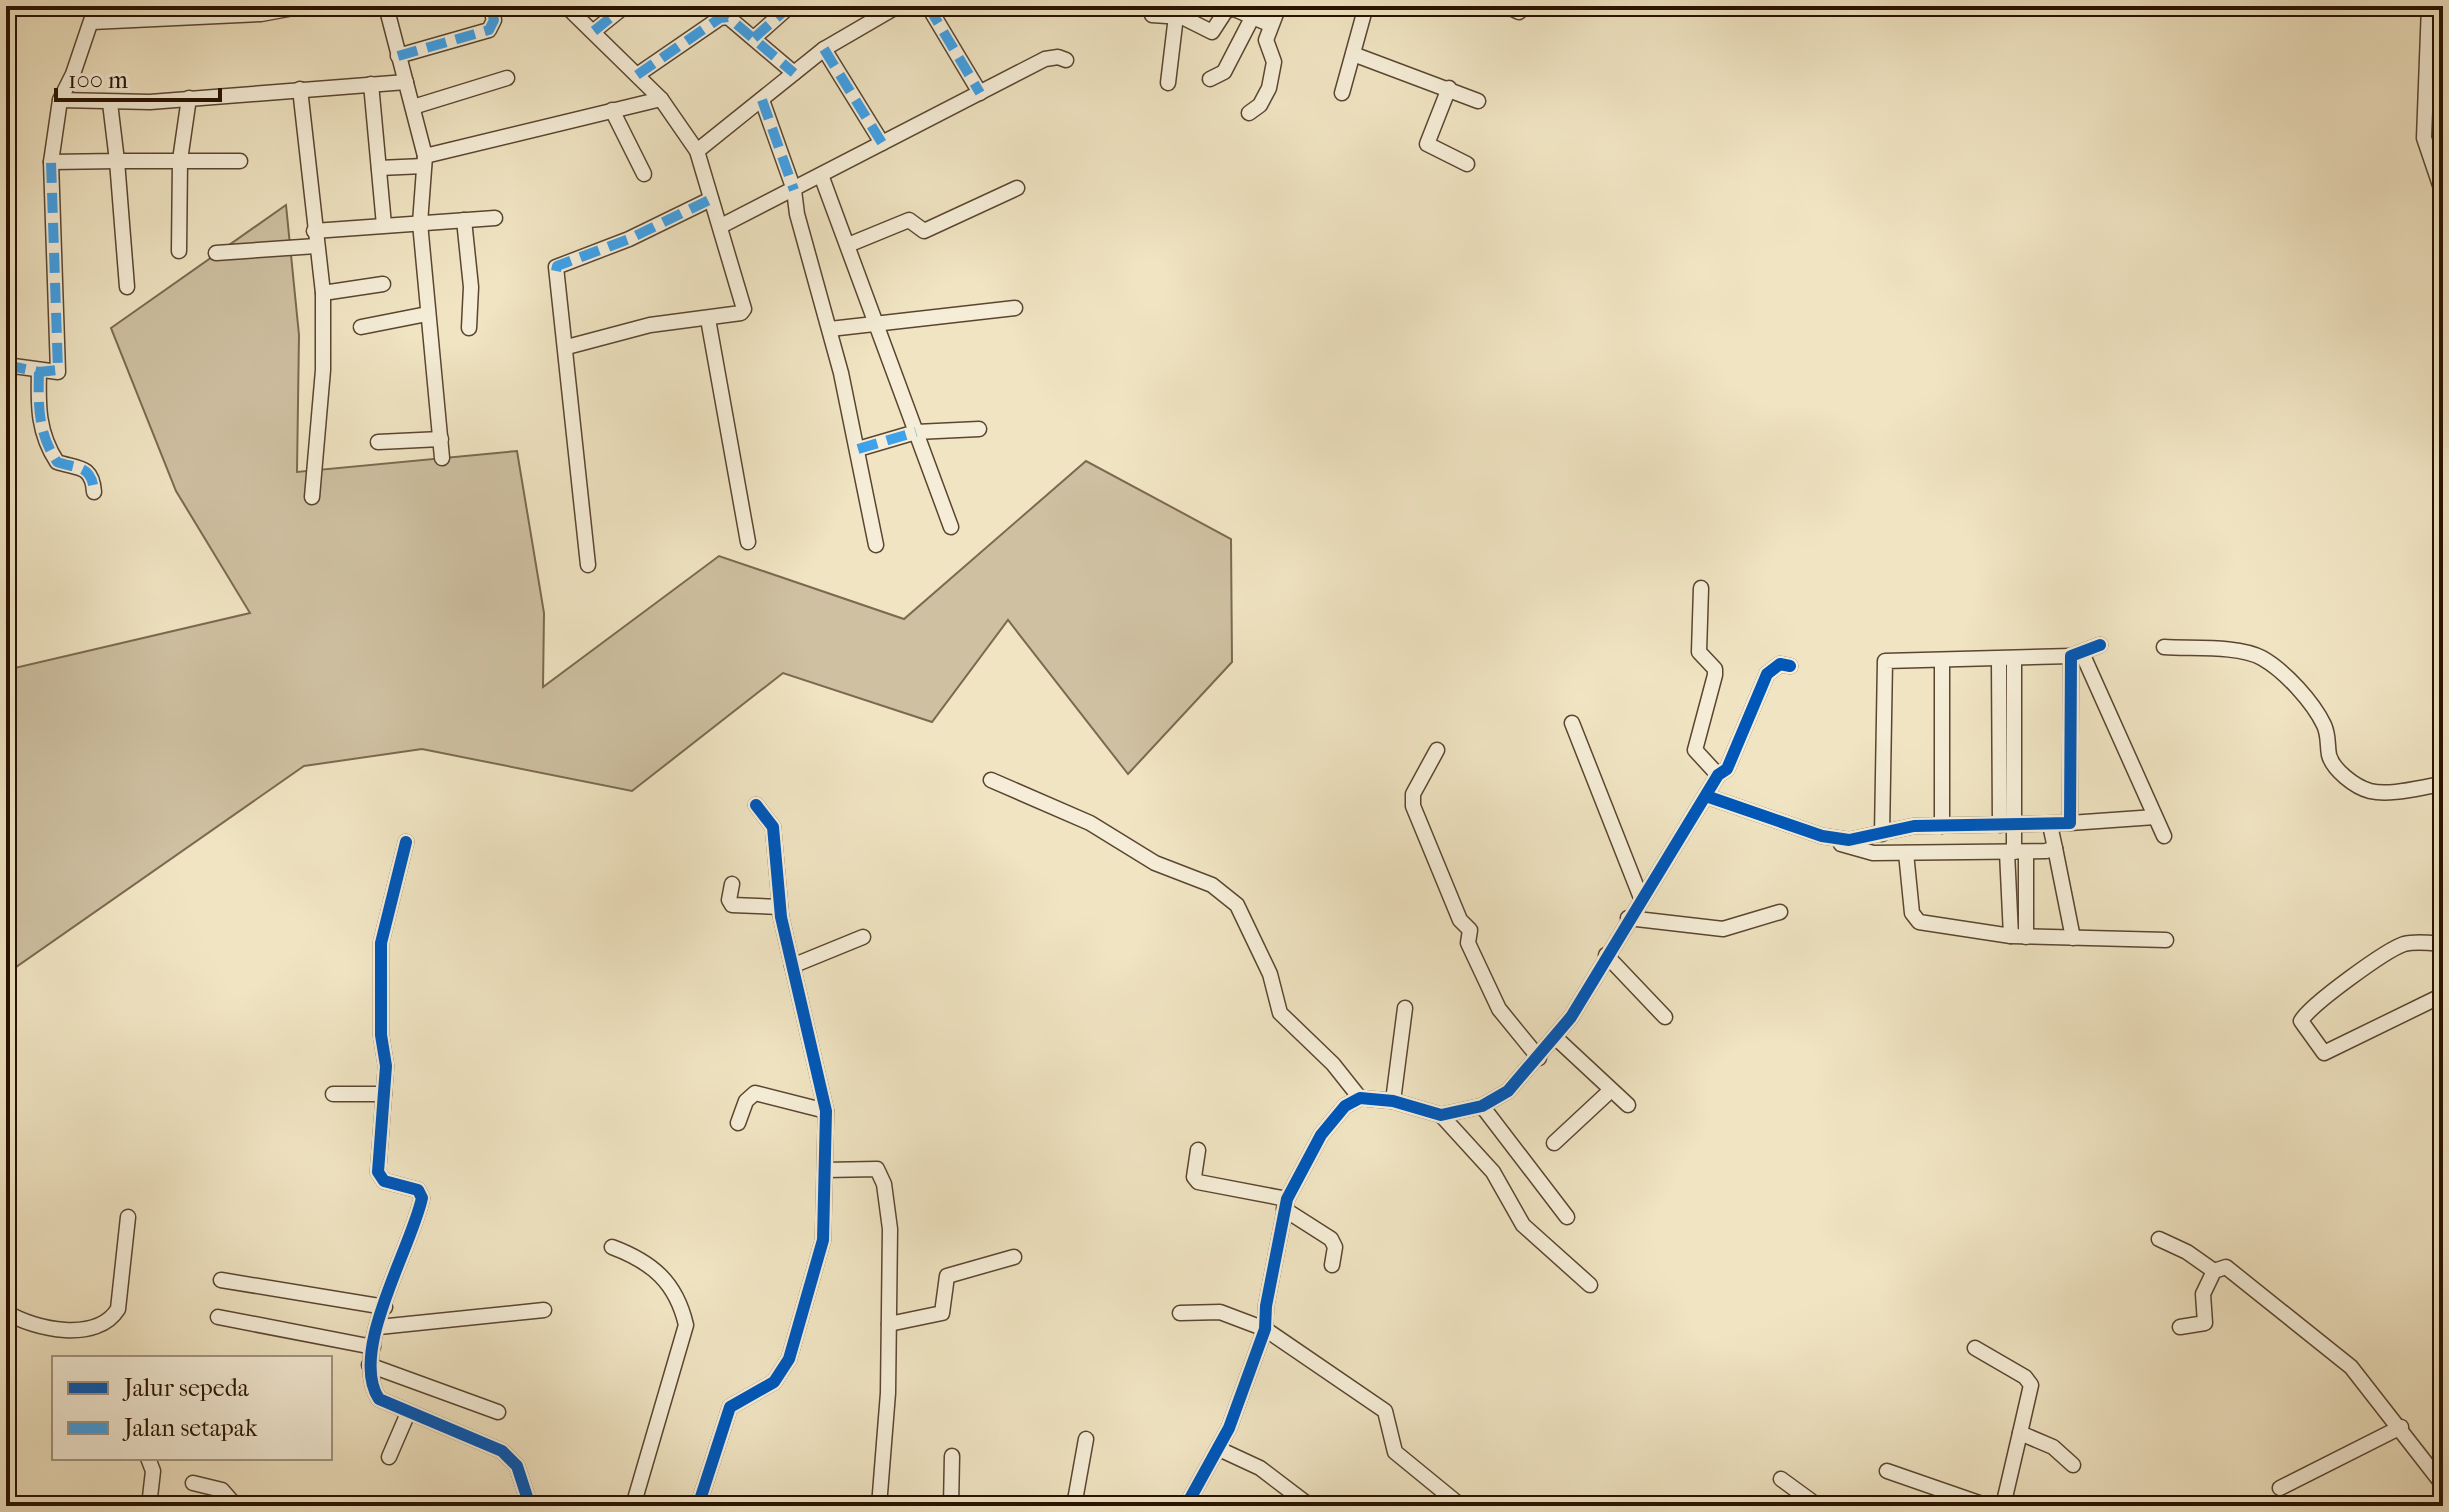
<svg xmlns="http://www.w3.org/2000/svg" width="2449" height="1512" viewBox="0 0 2449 1512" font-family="'IM FELL French Canon',serif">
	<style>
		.green { fill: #cec0a1; stroke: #7b6950; stroke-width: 2 }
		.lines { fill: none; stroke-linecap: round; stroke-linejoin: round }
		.minor-casing { stroke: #5a4630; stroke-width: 17 }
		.minor { stroke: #f5edd7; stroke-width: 14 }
		.quiet { stroke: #3ea1e9; stroke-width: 10; stroke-dasharray: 20 10; stroke-linecap: butt }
		.cycleway-casing { stroke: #f5edd7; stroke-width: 17 }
		.cycleway { stroke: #0057b8; stroke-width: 12 }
	</style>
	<rect width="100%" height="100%" fill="#f0e4c2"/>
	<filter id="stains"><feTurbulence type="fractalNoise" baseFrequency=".0025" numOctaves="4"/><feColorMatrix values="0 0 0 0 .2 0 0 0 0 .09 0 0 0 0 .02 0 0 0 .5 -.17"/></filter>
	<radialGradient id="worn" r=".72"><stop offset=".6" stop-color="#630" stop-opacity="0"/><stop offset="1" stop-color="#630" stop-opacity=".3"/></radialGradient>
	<polygon class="green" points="286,205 299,335 297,472 517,451 544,613 543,687 719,556 904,619 1086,461 1231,539 1232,662 1128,774 1008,620 932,722 783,673 632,791 422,749 304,766 6,974 6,670 250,613 176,491 111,328"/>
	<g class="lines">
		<defs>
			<g id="minor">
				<polyline points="386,6 425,156 661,99"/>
				<polyline points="566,6 661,99 697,151 744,309 741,313 650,325 567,347"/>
				<polyline points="928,6 980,93"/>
				<polyline points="1506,6 1519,12"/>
				<polyline points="2429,6 2424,138 2443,194"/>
				<polyline points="6,12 7,6"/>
				<polyline points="1152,15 1182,17 1212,32 1225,12 1232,8 1269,24"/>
				<polyline points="92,22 261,14 304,6"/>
				<polyline points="594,31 625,6"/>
				<polyline points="754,38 790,6"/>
				<polyline points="824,49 882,143"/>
				<polyline points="1353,54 1478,101"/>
				<polyline points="398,56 489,30 494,20 490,6"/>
				<polyline points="637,75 720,18 728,17 794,73"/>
				<polyline points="1210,79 1224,72 1253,16"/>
				<polyline points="1168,83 1176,16"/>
				<polyline points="371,84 384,225"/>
				<polyline points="1449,88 1427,144 1467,164"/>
				<polyline points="300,89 323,293 323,370 312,497"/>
				<polyline points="1342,93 1366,6"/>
				<polyline points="60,100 150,102 406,82"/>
				<polyline points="762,100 794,190 797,214 841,373 876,545"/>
				<polyline points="413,107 507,78"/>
				<polyline points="612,110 644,174"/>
				<polyline points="1249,113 1260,105 1269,88 1274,62 1266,40 1279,6"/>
				<polyline points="697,151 824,49 898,6"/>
				<polyline points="425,156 420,223 442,458"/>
				<polyline points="51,162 117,161 110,103"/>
				<polyline points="379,168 424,166"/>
				<polyline points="821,175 951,527"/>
				<polyline points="464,220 471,287 469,328"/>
				<polyline points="721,226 1045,59 1058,57 1066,60"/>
				<polyline points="314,231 495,218"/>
				<polyline points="848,245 909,220 924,231 1017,188"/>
				<polyline points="179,251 180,160 189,98"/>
				<polyline points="216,253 316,246"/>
				<polyline points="127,287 117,161 240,161"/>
				<polyline points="323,293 383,284"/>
				<polyline points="708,319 748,542"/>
				<polyline points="361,327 427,314"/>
				<polyline points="830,329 1015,308"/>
				<polyline points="6,365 58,372 51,162 60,100 73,74 96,6"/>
				<path d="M39,372C38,406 38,433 57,462C77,469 92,464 94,492"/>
				<polyline points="378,442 441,439"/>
				<polyline points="858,449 916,432 979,429"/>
				<polyline points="588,565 556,267 629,239 711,199"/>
				<polyline points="1701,588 1699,652 1715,669 1715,675 1695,750 1718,775"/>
				<path d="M2164,647C2192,649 2238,645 2262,658C2285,671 2313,702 2324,725C2329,736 2327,744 2329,755C2333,770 2355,787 2370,791C2391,796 2421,787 2443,784"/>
				<polyline points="2082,653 2164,836"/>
				<polyline points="1999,659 2000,825"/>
				<polyline points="1942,662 1942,826"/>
				<polyline points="1572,723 1641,898"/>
				<polyline points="1437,750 1413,794 1413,806 1460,920 1470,930 1468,943 1499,1009 1539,1058"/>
				<polyline points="991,780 1090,823 1155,863 1212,885 1237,905 1270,974 1280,1013 1333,1064 1360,1098"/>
				<polyline points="1706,796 1822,836 1849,840 1914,826 2070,823 2071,656 2100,645"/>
				<polyline points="2070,823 2155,817"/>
				<polyline points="1882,834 1885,661 2071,656"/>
				<path d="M406,842L381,943V1035L386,1066L378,1172L384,1181L418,1190L422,1198C411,1249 348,1352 379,1399L502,1451L517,1466L530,1506"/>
				<polyline points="1841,844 1873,853 2046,851 2055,848 2050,825"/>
				<polyline points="2055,848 2073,938"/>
				<polyline points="2007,852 2011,936"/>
				<polyline points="2014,852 2014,659"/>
				<polyline points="2026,852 2026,937"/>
				<polyline points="1906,853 1912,913 1919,922 2011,936 2166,940"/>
				<polyline points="732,884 729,900 732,905 780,907"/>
				<polyline points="1628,918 1723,929 1780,912"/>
				<path d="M2443,944C2431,943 2416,941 2404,944C2386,950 2311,1004 2301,1021L2324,1053L2443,995"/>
				<polyline points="1606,955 1665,1017"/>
				<polyline points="792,966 863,937"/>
				<polyline points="1556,1038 1628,1105"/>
				<polyline points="333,1094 384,1094"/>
				<polyline points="1393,1101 1405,1008"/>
				<polyline points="1482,1106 1567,1217"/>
				<polyline points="1441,1115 1493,1172 1523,1225 1590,1285"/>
				<polyline points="738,1123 746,1101 755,1093 826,1111"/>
				<polyline points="1554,1143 1611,1090"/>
				<polyline points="1198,1150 1194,1177 1198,1182 1287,1199"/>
				<polyline points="825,1170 877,1169 884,1184 890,1229 888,1393 879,1506"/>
				<polyline points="1284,1209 1331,1239 1335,1247 1332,1265"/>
				<polyline points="2159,1239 2187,1252 2214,1271"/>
				<path d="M612,1247C652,1262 676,1282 686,1325L633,1506"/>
				<polyline points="221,1280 385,1307"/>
				<path d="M6,1312C35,1330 97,1343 118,1309L128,1217"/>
				<polyline points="1180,1313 1220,1312 1265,1329 1385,1411 1395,1452 1461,1506"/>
				<polyline points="218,1317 373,1347"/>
				<polyline points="889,1324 942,1313 947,1276 1014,1257"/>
				<polyline points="379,1327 544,1310"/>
				<polyline points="2180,1327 2205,1323 2203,1294 2214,1271 2226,1267 2351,1367 2443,1485"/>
				<polyline points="1975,1348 2025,1377 2031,1385 2020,1433"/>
				<polyline points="369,1365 498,1412"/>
				<polyline points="1219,1449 1260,1468 1310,1506"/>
				<polyline points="389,1457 408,1413"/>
				<polyline points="148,1458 153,1471 149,1506"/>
				<polyline points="1887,1471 1988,1506"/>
				<polyline points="1781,1479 1818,1506"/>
				<polyline points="193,1483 222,1490 236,1506"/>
				<polyline points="2280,1488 2401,1427"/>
				<polyline points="698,1506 730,1407 774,1382 789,1359 823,1240 826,1111 781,917 773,827 756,805"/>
				<polyline points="951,1506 952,1456"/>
				<polyline points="1074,1506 1086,1439"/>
				<polyline points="1186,1506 1229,1428 1265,1329 1266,1306 1287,1199 1321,1135 1345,1106 1360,1098 1393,1101 1441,1115 1482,1106 1508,1091 1571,1017 1718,775 1727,769 1767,674 1780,664 1790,666"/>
				<polyline points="2003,1506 2020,1433 2053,1447 2073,1465"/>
			</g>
		</defs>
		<use href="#minor" class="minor-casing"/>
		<use href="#minor" class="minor"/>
		<g class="quiet">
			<polyline points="928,6 980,93"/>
			<polyline points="594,31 625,6"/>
			<polyline points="754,38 790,6"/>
			<polyline points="824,49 882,143"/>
			<polyline points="398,56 489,30 494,20 490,6"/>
			<polyline points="637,75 720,18 728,17 794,73"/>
			<polyline points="762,100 794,190"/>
			<polyline points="556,271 557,266 629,239 711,199"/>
			<polyline points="6,365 39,372 58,370 51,162"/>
			<path d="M39,372C38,406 38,433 57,462C77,469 92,464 94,492"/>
			<polyline points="858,449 916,432"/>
		</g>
		<defs>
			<g id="cycleway">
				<polyline points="1706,796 1822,836 1849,840 1914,826 2070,823 2071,656 2100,645"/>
				<path d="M406,842L381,943V1035L386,1066L378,1172L384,1181L418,1190L422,1198C411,1249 348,1352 379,1399L502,1451L517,1466L530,1506"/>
				<polyline points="698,1506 730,1407 774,1382 789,1359 823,1240 826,1111 781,917 773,827 756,805"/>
				<polyline points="1186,1506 1229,1428 1265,1329 1266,1306 1287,1199 1321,1135 1345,1106 1360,1098 1393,1101 1441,1115 1482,1106 1508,1091 1571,1017 1718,775 1727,769 1767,674 1780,664 1790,666"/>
			</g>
		</defs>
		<use href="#cycleway" class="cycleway-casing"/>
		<use href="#cycleway" class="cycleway"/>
	</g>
	<rect width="2449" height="1512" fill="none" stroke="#f0e4c2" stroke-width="32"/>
	<rect x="8" y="8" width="2433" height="1496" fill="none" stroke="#281200" stroke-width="4"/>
	<rect x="16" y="16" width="2417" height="1480" fill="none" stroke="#281200" stroke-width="2"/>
	<rect x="52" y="1356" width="280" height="104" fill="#f5edd7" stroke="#a39581" stroke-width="2"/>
	<rect x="68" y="1382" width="40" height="12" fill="#0057b8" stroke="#a39581" stroke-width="2"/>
	<text x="124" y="1396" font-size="24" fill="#281200">Jalur sepeda</text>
	<rect x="68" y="1422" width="40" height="12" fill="#3ea1e9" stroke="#a39581" stroke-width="2"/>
	<text x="124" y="1436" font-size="24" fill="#281200">Jalan setapak</text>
	<path d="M56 88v12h164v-12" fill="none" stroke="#281200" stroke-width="4"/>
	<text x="68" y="88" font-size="24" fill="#281200" stroke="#f5edd7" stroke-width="6" paint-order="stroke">100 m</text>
	<rect width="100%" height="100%" filter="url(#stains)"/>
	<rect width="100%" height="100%" fill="url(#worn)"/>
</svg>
